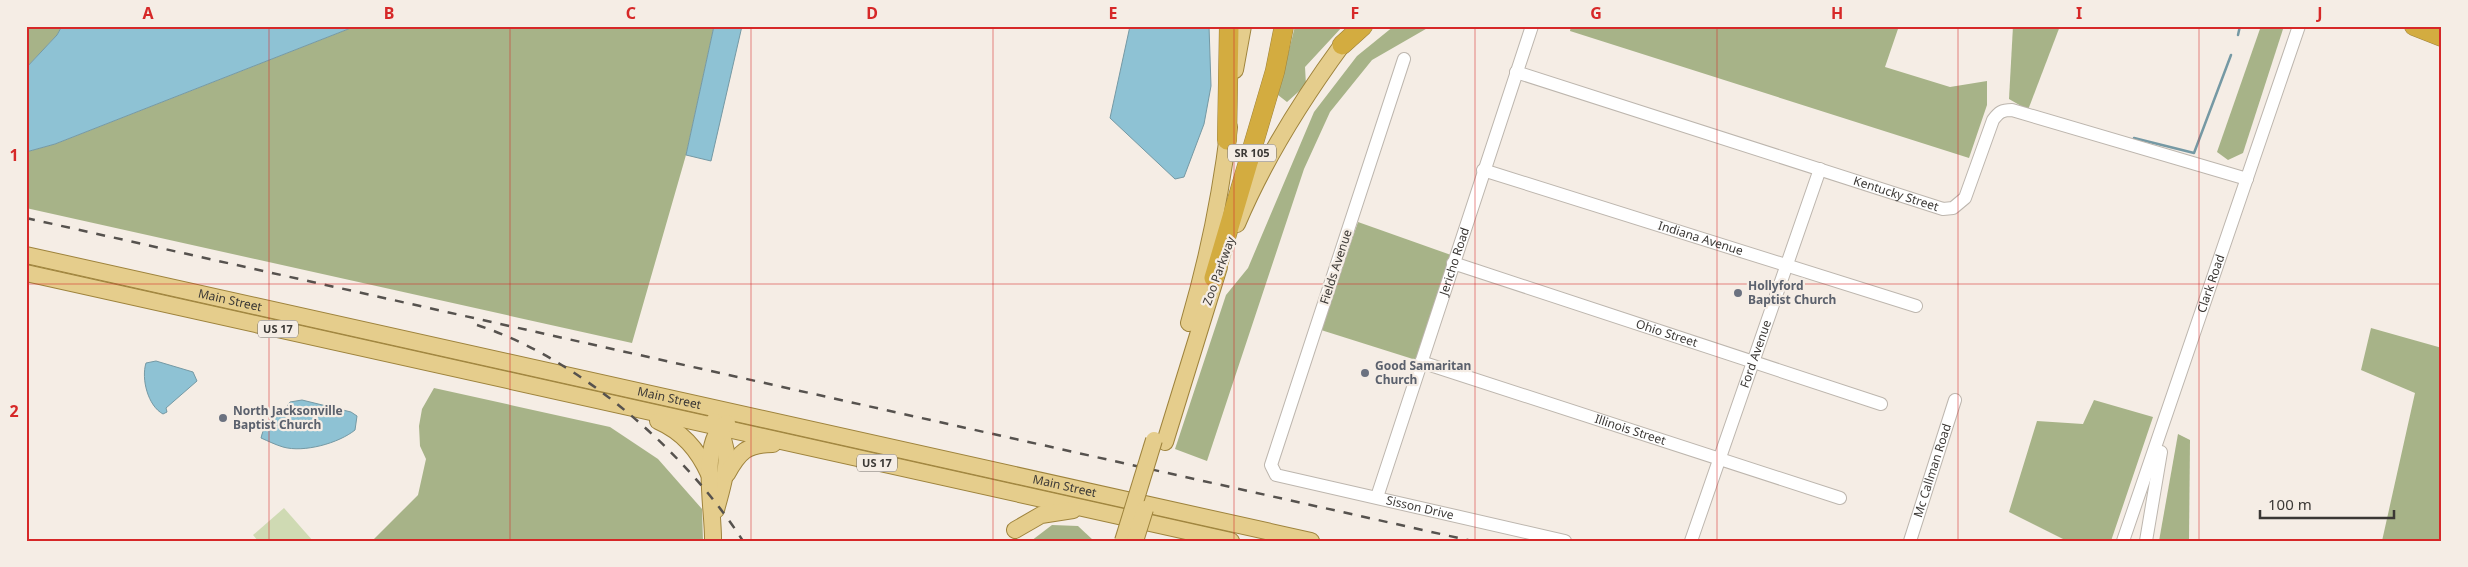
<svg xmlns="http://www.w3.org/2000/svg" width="2468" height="567" viewBox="0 0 2468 567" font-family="'Noto Sans',sans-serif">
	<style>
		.green { fill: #cfdab3 }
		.forest { fill: #a7b388 }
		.water { fill: #8ec2d4; stroke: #7599a4 }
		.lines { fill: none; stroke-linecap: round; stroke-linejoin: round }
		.stream { stroke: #7599a4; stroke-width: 2.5 }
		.minor-casing { stroke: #bdb6ae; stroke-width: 14 }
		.major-casing { stroke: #9e833c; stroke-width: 18 }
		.highway-casing { stroke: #9e833c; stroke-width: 20 }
		.minor { stroke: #fff; stroke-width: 12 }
		.major { stroke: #e5cd8c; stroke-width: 16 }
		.highway { stroke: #d3ac40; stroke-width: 19 }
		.rail { stroke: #56524e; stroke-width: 2.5; stroke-dasharray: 9 9; stroke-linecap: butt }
		.major-bridge-casing { stroke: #9e833c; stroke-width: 18; stroke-linecap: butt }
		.major-bridge { stroke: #e5cd8c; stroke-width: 16 }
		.grid { fill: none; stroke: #d62828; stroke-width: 1; stroke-opacity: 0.55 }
		.worship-dot { fill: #6b7280; stroke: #f5ede5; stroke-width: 2 }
		.labels { text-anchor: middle; stroke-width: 4.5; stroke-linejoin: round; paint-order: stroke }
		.shield { fill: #f5ede5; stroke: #736e6a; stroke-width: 1 }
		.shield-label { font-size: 11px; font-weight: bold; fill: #3b3835 }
		.street-label { font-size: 12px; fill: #3b3835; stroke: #f5ede5 }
		.worship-label { font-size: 12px; font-weight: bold; fill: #5b616d; stroke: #f5ede5; text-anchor: start }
		.neatline { fill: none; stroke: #d62828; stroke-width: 2 }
		.grid-label { font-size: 16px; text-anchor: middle; font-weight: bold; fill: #d62828 }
	</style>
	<rect width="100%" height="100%" fill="#f5ede5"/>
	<polygon class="green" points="284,508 313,541 258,541 253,535"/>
	<g class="forest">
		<polygon points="26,26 62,26 57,35 26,68"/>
		<polygon points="356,26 714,26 686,155 632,343 26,208 26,152 55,144"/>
		<polygon points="1295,26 1343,26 1305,67 1306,85 1287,102 1278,95"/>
		<polygon points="1394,26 1431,26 1372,60 1330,112 1304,169 1207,461 1175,449 1226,295 1248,268 1314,112 1357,56"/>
		<polygon points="1571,26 1899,26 1885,67 1950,87 1987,81 1987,105 1969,158 1570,31"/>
		<polygon points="2013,26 2060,26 2028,110 2009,99"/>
		<polygon points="2261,26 2284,26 2243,153 2228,160 2217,152"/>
		<polygon points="1358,222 1451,255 1416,360 1321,330"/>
		<polygon points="2371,328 2442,348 2442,541 2382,541 2415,393 2361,370"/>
		<polygon points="434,388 610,427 658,459 702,509 703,541 372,541 418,495 426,459 420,446 419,426 422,409"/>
		<polygon points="2094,400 2153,417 2111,541 2067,541 2009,512 2037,421 2083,424"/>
		<polygon points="2178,434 2190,440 2189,541 2159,541"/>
		<polygon points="1052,525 1078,526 1094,541 1031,541"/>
	</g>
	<g class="water">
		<polygon points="62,26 356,26 55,144 26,152 26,68 57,35"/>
		<polygon points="714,26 742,26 711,161 686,155"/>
		<polygon points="1130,26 1209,26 1211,86 1204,124 1184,177 1175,179 1110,118"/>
		<path d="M156,361L193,372L197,381L166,408L167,412L163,414C148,406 141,379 146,363Z"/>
		<path d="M302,400L351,412L357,416L355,430C339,443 304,453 283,447C276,445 268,441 261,438C264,420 282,417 290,402Z"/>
	</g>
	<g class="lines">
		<g class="stream">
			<polyline points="2238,35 2240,26"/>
			<polyline points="2134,138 2194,153 2231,55"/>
		</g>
		<defs>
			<g id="minor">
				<path id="s1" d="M1404,59L1271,465L1276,475L1565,541"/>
				<path id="s2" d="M1516,72L1943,209L1953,208L1965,198L1993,120C1999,112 2002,110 2012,110L2247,179"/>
				<path id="s3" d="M1483,170L1916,306"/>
				<path id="s4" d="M1453,263L1881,404"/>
				<path id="s5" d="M1421,362L1840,498"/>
				<path id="s6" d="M1377,497L1532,26"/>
				<path id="s7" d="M1691,541L1820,169"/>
				<path id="s8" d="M1910,541L1955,400"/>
				<path id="s9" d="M2123,541L2299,26"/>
				<polyline points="2146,541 2161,452"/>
			</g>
			<g id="major">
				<polyline points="1235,70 1243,26"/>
				<path d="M1237,224C1264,160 1301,101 1342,45"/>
				<path id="s10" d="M26,255L1311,541"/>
				<polyline points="26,273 1231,541"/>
				<path d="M1189,323C1208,258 1221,194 1229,127"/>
				<path d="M658,421C683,432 698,450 709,474"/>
				<path d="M714,421C735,453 725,476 716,510"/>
				<polyline points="1165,442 1219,267"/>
				<path d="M727,474C739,452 747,444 773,444"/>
				<polyline points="1015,530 1041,515 1073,510"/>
				<path d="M713,541C714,511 698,439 727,423"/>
			</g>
			<g id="highway">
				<polyline points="2414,26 2442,37"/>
				<polyline points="1342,45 1363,26"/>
				<polyline points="1227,140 1229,26"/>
				<polyline points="1214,278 1275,71 1284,26"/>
			</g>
		</defs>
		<use href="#minor" class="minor-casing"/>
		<use href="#major" class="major-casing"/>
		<use href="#highway" class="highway-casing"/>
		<use href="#minor" class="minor"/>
		<use href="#major" class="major"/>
		<use href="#highway" class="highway"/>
		<g class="rail">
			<polyline points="26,218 1472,541"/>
			<path d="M477,325C579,358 685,451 743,541"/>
		</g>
		<defs>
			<g id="major-bridge">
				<polyline points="1123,541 1154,440"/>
				<polyline points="1135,541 1145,509"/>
			</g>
		</defs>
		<use href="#major-bridge" class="major-bridge-casing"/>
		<use href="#major-bridge" class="major-bridge"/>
	</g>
	<path class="grid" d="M269,26V541M510,26V541M751,26V541M993,26V541M1234,26V541M1475,26V541M1717,26V541M1958,26V541M2199,26V541M26,284H2442"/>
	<g class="worship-dot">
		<circle cx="1738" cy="293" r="5"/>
		<circle cx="1365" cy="373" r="5"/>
		<circle cx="223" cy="418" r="5"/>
	</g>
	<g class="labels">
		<g class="shield">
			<rect x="1228" y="144.5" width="48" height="17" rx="4"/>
			<rect x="258" y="320.5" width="40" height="17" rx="4"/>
			<rect x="857" y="454.5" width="40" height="17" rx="4"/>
		</g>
		<g class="shield-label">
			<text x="1252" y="157">SR 105</text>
			<text x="278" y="333">US 17</text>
			<text x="877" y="467">US 17</text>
		</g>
		<g class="street-label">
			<text dy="4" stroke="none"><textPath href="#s2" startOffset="399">Kentucky Street</textPath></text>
			<text dy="4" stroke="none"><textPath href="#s3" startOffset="228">Indiana Avenue</textPath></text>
			<text dy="4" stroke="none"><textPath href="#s6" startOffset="248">Jericho Road</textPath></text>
			<text transform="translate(1336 267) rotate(-72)" y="4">Fields Avenue</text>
			<text transform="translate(1219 271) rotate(-70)" y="4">Zoo Parkway</text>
			<text dy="4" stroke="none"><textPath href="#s9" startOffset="272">Clark Road</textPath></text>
			<text dy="4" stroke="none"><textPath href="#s10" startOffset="209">Main Street</textPath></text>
			<text dy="4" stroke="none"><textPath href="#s4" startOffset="225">Ohio Street</textPath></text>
			<text dy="4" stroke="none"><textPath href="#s7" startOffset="198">Ford Avenue</textPath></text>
			<text dy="4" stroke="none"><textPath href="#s10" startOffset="659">Main Street</textPath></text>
			<text dy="4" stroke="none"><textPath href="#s5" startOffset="220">Illinois Street</textPath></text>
			<text dy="4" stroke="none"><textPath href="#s8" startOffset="74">Mc Callman Road</textPath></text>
			<text dy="4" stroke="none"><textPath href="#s10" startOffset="1064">Main Street</textPath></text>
			<text dy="4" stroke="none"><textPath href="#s1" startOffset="586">Sisson Drive</textPath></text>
		</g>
		<g class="worship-label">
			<text x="1748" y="290">Hollyford<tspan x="1748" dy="14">Baptist Church</tspan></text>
			<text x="1375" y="370">Good Samaritan<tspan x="1375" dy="14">Church</tspan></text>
			<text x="233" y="415">North Jacksonville<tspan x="233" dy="14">Baptist Church</tspan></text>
		</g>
	</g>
	<rect width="2468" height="567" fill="none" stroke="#f5ede5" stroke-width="55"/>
	<path d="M2260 510v8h134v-8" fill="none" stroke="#3b3835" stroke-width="2.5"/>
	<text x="2268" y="510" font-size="15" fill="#3b3835" stroke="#f5ede5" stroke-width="4" paint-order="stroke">100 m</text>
	<rect x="28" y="28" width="2412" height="512" class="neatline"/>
	<g class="grid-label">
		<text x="148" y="19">A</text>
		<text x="389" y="19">B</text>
		<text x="631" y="19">C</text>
		<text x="872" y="19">D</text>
		<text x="1113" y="19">E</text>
		<text x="1355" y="19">F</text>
		<text x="1596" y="19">G</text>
		<text x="1837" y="19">H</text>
		<text x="2079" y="19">I</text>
		<text x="2320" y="19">J</text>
		<text x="14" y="161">1</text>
		<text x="14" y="417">2</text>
	</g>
</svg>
